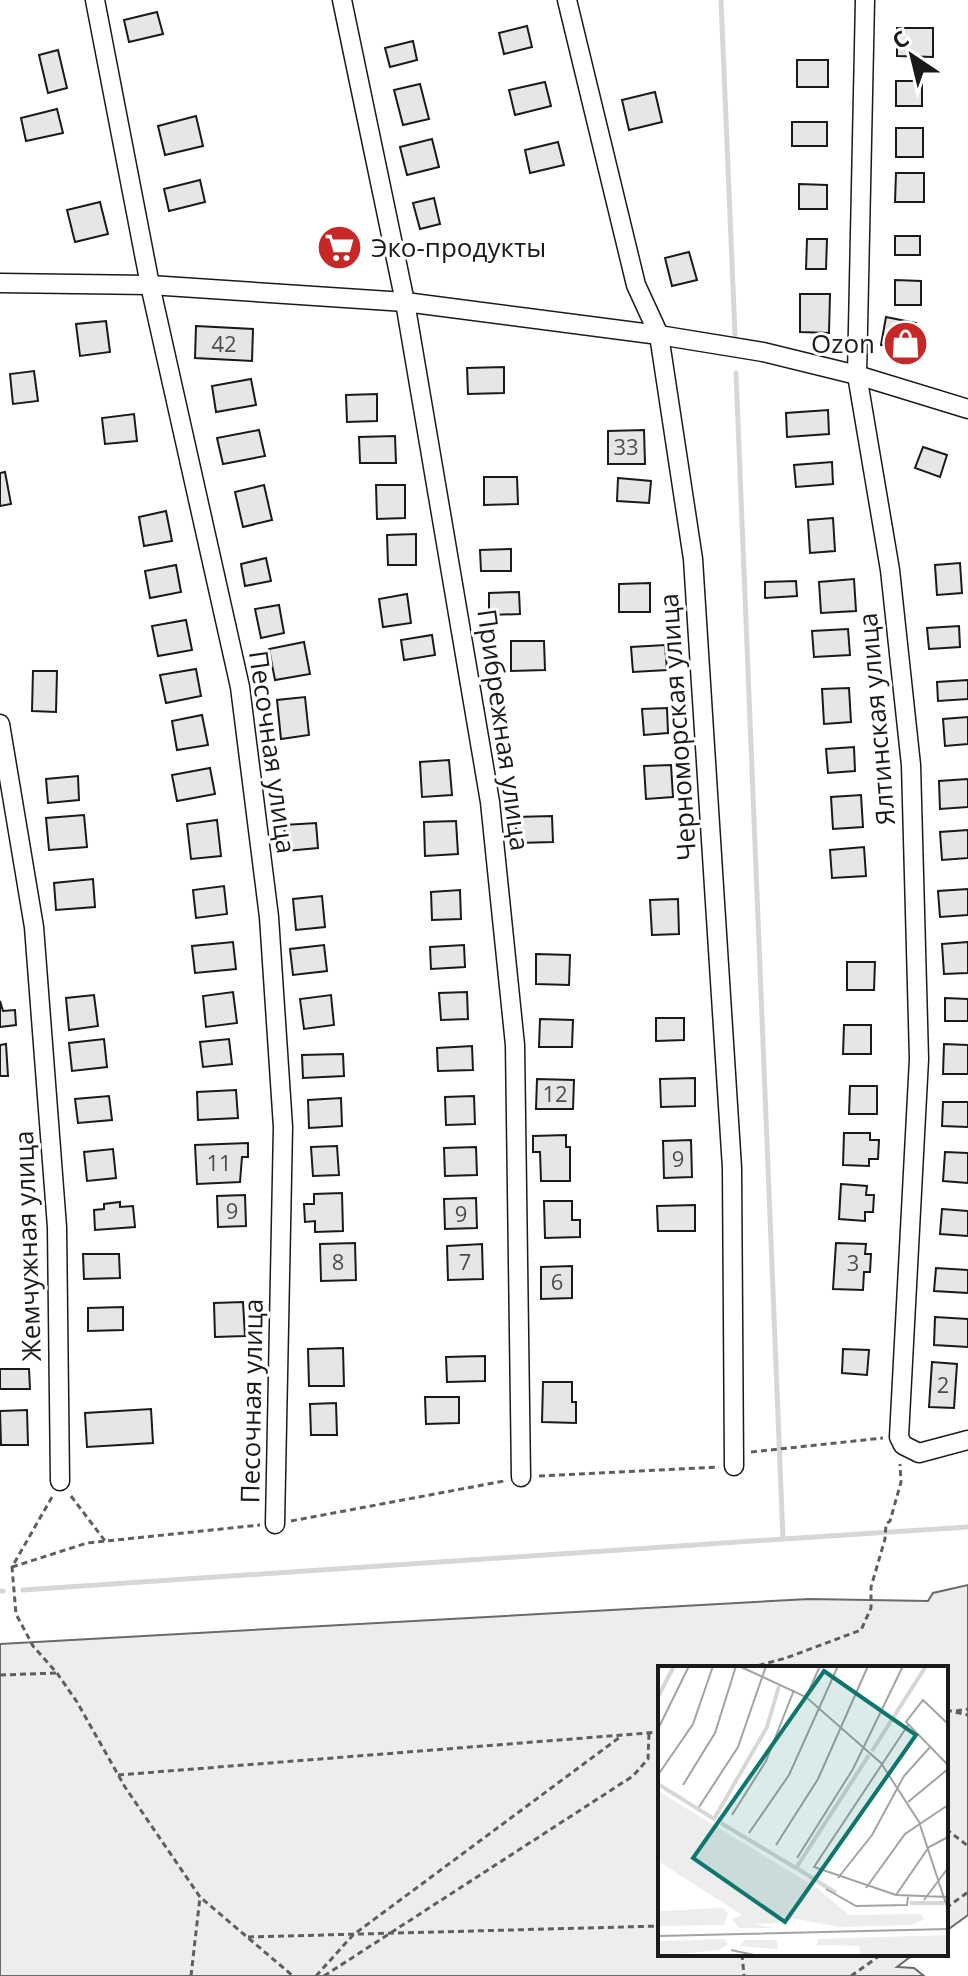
<svg xmlns="http://www.w3.org/2000/svg" width="968" height="1976" viewBox="0 0 968 1976" font-family="'Open Sans',sans-serif">
	<style>
		.built { fill: #ededed; stroke: #6a6a6a; stroke-width: 2 }
		.lines { fill: none; stroke-linecap: round; stroke-linejoin: round }
		.stream { stroke: #d7d7d7; stroke-width: 5 }
		.building { fill: #e6e6e6; stroke: #1a1a1a; stroke-width: 2 }
		.minor-casing { stroke: #1a1a1a; stroke-width: 21 }
		.path { stroke: #5f5f5f; stroke-width: 3; stroke-dasharray: 6 4; stroke-linecap: butt }
		.minor { stroke: #fff; stroke-width: 18 }
		.labels { text-anchor: middle; stroke-width: 6; stroke-linejoin: round; paint-order: stroke }
		.number-label { font-size: 22px; fill: #4d4d4d }
		.poi-label { font-size: 26px; fill: #1a1a1a; stroke: #fff; text-anchor: start }
		.street-label { font-size: 26px; fill: #1a1a1a; stroke: #fff }
		.inset-river { fill: none; stroke: #d7d7d7; stroke-width: 4 }
		.inset-road { fill: none; stroke: #a3a3a3; stroke-width: 2 }
		.view { fill: #0f766e; fill-opacity: 0.15; stroke: #0f766e; stroke-width: 4 }
		.inset-edge { fill: none; stroke: #1a1a1a; stroke-width: 4 }
	</style>
	<rect width="100%" height="100%" fill="#fff"/>
	<polygon class="built" points="968,1585 968,1915 946,1931 946,1668 660,1668 660,1954 914,1954 897,1967 914,1968 924,1976 0,1976 0,1644 809,1599 928,1601 933,1593"/>
	<g class="lines">
		<g class="stream">
			<polyline points="721,0 735,335"/>
			<polyline points="783,1539 968,1527"/>
			<polyline points="23,1590 783,1539 736,373"/>
			<polyline points="0,1591 3,1591"/>
		</g>
	</g>
	<g class="building">
		<polygon points="157,12 163,34 129,42 124,20"/>
		<polygon points="527,26 532,47 504,54 499,33"/>
		<polygon points="897,28 933,28 933,57 897,56"/>
		<polygon points="413,41 417,60 390,67 385,48"/>
		<polygon points="58,50 67,88 48,93 39,55"/>
		<rect x="797" y="60" width="31" height="27"/>
		<rect x="896" y="81" width="26" height="25"/>
		<polygon points="545,82 551,106 515,115 509,90"/>
		<polygon points="420,84 429,119 403,125 394,90"/>
		<polygon points="655,92 662,122 629,130 622,100"/>
		<polygon points="57,109 63,133 26,141 21,118"/>
		<polygon points="196,116 203,146 165,155 158,126"/>
		<rect x="792" y="122" width="35" height="24"/>
		<rect x="896" y="128" width="27" height="29"/>
		<polygon points="432,139 439,167 407,175 400,147"/>
		<polygon points="558,142 564,165 530,173 525,150"/>
		<polygon points="896,173 924,173 924,202 895,202"/>
		<polygon points="200,180 205,202 169,211 164,189"/>
		<polygon points="799,184 827,185 827,209 799,209"/>
		<polygon points="434,198 440,224 420,229 413,203"/>
		<polygon points="100,202 108,234 75,242 67,210"/>
		<rect x="895" y="236" width="25" height="19"/>
		<polygon points="807,239 827,239 826,269 806,269"/>
		<polygon points="323,240 359,242 358,256 322,254"/>
		<polygon points="689,252 697,280 672,286 665,258"/>
		<polygon points="895,280 921,281 921,305 895,305"/>
		<polygon points="800,294 830,294 829,333 800,332"/>
		<polygon points="886,317 916,323 911,351 881,345"/>
		<polygon points="106,321 110,352 80,356 76,324"/>
		<polygon points="196,326 253,329 252,361 195,358"/>
		<polygon points="504,367 504,393 468,394 467,368"/>
		<polygon points="34,371 38,401 13,404 10,374"/>
		<polygon points="251,379 256,405 216,412 212,386"/>
		<polygon points="377,394 377,421 347,422 346,395"/>
		<polygon points="828,410 829,434 787,437 786,413"/>
		<polygon points="134,414 137,441 105,444 102,418"/>
		<polygon points="259,430 265,456 223,464 217,438"/>
		<polygon points="644,430 645,464 608,464 608,431"/>
		<polygon points="395,436 396,463 360,463 359,437"/>
		<polygon points="923,447 947,455 940,477 915,468"/>
		<polygon points="832,462 833,484 796,487 794,465"/>
		<polygon points="5,472 11,504 0,506 0,473"/>
		<polygon points="484,477 517,477 518,504 484,505"/>
		<polygon points="618,478 651,481 649,503 617,501"/>
		<polygon points="264,485 272,520 243,527 235,492"/>
		<polygon points="376,485 405,485 405,518 377,519"/>
		<polygon points="166,511 172,541 144,546 139,517"/>
		<polygon points="833,518 835,551 810,553 808,520"/>
		<polygon points="416,534 416,565 388,565 387,535"/>
		<polygon points="511,549 511,571 481,571 480,550"/>
		<polygon points="266,558 271,581 245,586 241,564"/>
		<polygon points="960,563 962,593 937,595 935,565"/>
		<polygon points="176,565 181,592 150,598 145,571"/>
		<polygon points="854,579 856,611 821,613 819,582"/>
		<polygon points="796,581 797,596 765,598 765,582"/>
		<polygon points="650,583 650,612 619,612 619,584"/>
		<polygon points="519,592 520,614 489,615 489,593"/>
		<polygon points="407,594 411,623 383,627 379,599"/>
		<polygon points="279,605 284,633 261,638 255,609"/>
		<polygon points="186,620 192,650 158,656 152,626"/>
		<polygon points="959,626 960,647 929,649 927,628"/>
		<polygon points="848,629 850,655 814,657 812,631"/>
		<polygon points="432,635 435,655 404,660 401,640"/>
		<polygon points="511,641 544,641 545,670 511,671"/>
		<polygon points="304,642 310,674 275,680 269,649"/>
		<polygon points="665,645 667,670 633,672 631,647"/>
		<polygon points="196,669 201,696 166,703 160,675"/>
		<polygon points="33,671 57,671 56,712 32,711"/>
		<polygon points="968,680 968,699 938,701 937,682"/>
		<polygon points="849,688 851,722 824,724 822,689"/>
		<polygon points="305,697 309,735 281,739 277,700"/>
		<polygon points="667,708 668,733 644,735 642,709"/>
		<polygon points="202,715 208,745 177,750 172,721"/>
		<polygon points="968,717 968,744 945,746 943,719"/>
		<polygon points="854,747 855,771 828,773 826,749"/>
		<polygon points="449,760 452,795 422,797 420,762"/>
		<polygon points="671,765 673,797 646,799 644,766"/>
		<polygon points="210,768 215,794 177,801 172,775"/>
		<polygon points="78,776 79,800 48,803 46,779"/>
		<polygon points="968,779 968,807 940,809 939,781"/>
		<polygon points="861,795 863,827 833,829 831,797"/>
		<polygon points="84,815 87,847 49,850 46,818"/>
		<polygon points="552,816 553,842 517,843 515,817"/>
		<polygon points="217,820 221,856 191,859 187,824"/>
		<polygon points="456,821 458,854 425,856 424,822"/>
		<polygon points="316,823 318,848 286,851 284,825"/>
		<polygon points="968,830 968,858 942,860 940,832"/>
		<polygon points="864,847 866,876 832,878 830,850"/>
		<polygon points="93,879 95,907 56,910 54,883"/>
		<polygon points="224,886 227,914 196,918 193,890"/>
		<polygon points="968,889 968,915 940,917 938,891"/>
		<polygon points="460,890 461,919 432,920 431,892"/>
		<polygon points="322,896 325,927 296,930 293,899"/>
		<polygon points="678,899 679,934 652,935 650,900"/>
		<polygon points="233,942 236,969 195,973 192,946"/>
		<polygon points="968,942 968,973 944,974 942,944"/>
		<polygon points="324,945 327,971 293,975 290,949"/>
		<polygon points="464,945 465,967 431,969 430,947"/>
		<polygon points="536,954 570,955 569,985 536,984"/>
		<polygon points="847,962 875,962 874,990 847,990"/>
		<polygon points="233,992 237,1023 206,1027 203,996"/>
		<polygon points="467,992 468,1019 441,1020 439,993"/>
		<polygon points="94,995 98,1026 69,1030 66,998"/>
		<polygon points="331,995 334,1025 304,1029 300,999"/>
		<polygon points="945,998 968,999 968,1021 945,1021"/>
		<polygon points="0,1001 3,1011 15,1010 16,1025 0,1027"/>
		<polygon points="656,1018 684,1018 684,1040 656,1041"/>
		<polygon points="540,1019 573,1020 572,1047 539,1047"/>
		<polygon points="844,1025 871,1025 871,1054 843,1054"/>
		<polygon points="104,1039 107,1067 72,1071 69,1043"/>
		<polygon points="229,1039 232,1064 203,1067 200,1042"/>
		<polygon points="6,1044 8,1076 0,1076 0,1045"/>
		<polygon points="944,1044 968,1045 968,1074 943,1074"/>
		<polygon points="472,1046 473,1070 438,1071 437,1048"/>
		<polygon points="343,1054 344,1076 303,1078 302,1055"/>
		<polygon points="695,1078 695,1106 661,1107 660,1079"/>
		<polygon points="537,1079 574,1080 573,1109 536,1109"/>
		<polygon points="850,1086 877,1086 877,1114 849,1114"/>
		<polygon points="236,1090 238,1118 198,1120 197,1092"/>
		<polygon points="109,1096 112,1120 78,1123 75,1099"/>
		<polygon points="474,1096 475,1124 446,1125 445,1097"/>
		<polygon points="341,1098 342,1126 309,1128 308,1100"/>
		<polygon points="943,1102 968,1102 968,1127 942,1126"/>
		<polygon points="844,1133 870,1133 870,1140 879,1140 878,1159 869,1159 869,1166 843,1165"/>
		<polygon points="566,1135 566,1147 570,1147 570,1181 541,1181 540,1152 533,1152 533,1136"/>
		<polygon points="691,1140 692,1177 664,1178 663,1141"/>
		<polygon points="248,1143 248,1157 242,1157 240,1182 197,1184 195,1145"/>
		<polygon points="337,1146 339,1175 313,1176 311,1147"/>
		<polygon points="476,1147 477,1175 445,1176 444,1148"/>
		<polygon points="113,1149 116,1178 87,1181 84,1152"/>
		<polygon points="945,1152 968,1153 968,1183 943,1181"/>
		<polygon points="841,1184 867,1186 866,1195 874,1195 873,1212 865,1212 865,1221 839,1219"/>
		<polygon points="342,1193 343,1231 315,1232 315,1221 305,1222 304,1204 314,1204 314,1194"/>
		<polygon points="245,1195 246,1226 218,1227 217,1196"/>
		<polygon points="476,1198 477,1228 445,1229 444,1199"/>
		<polygon points="544,1201 572,1201 572,1220 580,1220 580,1237 545,1238"/>
		<polygon points="120,1202 120,1207 133,1206 135,1227 95,1230 94,1210 104,1209 104,1204"/>
		<polygon points="695,1205 695,1231 658,1231 657,1206"/>
		<polygon points="942,1209 968,1211 968,1236 940,1234"/>
		<polygon points="355,1243 356,1280 321,1281 320,1244"/>
		<polygon points="836,1243 866,1244 865,1254 871,1254 870,1272 864,1272 863,1290 833,1289"/>
		<polygon points="482,1244 483,1279 448,1280 447,1246"/>
		<polygon points="83,1254 119,1254 120,1278 84,1279"/>
		<polygon points="572,1266 572,1298 541,1299 541,1267"/>
		<polygon points="936,1268 968,1270 968,1293 934,1291"/>
		<polygon points="243,1302 245,1336 215,1337 214,1303"/>
		<polygon points="123,1307 123,1330 88,1331 88,1308"/>
		<polygon points="935,1317 968,1319 968,1347 934,1345"/>
		<polygon points="343,1348 344,1386 309,1386 308,1349"/>
		<polygon points="843,1349 869,1350 867,1375 842,1373"/>
		<polygon points="485,1356 485,1381 447,1382 446,1357"/>
		<polygon points="932,1362 957,1364 954,1408 929,1407"/>
		<polygon points="0,1369 29,1369 30,1389 0,1389"/>
		<polygon points="543,1382 572,1382 572,1402 576,1402 576,1423 542,1422"/>
		<polygon points="425,1397 459,1397 459,1423 426,1424"/>
		<polygon points="336,1403 337,1435 311,1435 310,1404"/>
		<polygon points="151,1409 153,1443 87,1447 85,1413"/>
		<polygon points="27,1410 28,1445 1,1445 0,1411"/>
	</g>
	<g class="lines">
		<defs>
			<g id="minor">
				<polyline points="95,0 150,285 240,687 269,917 283,1127 275,1524"/>
				<polyline points="342,0 405,302 490,802 515,1045 521,1477"/>
				<polyline points="567,0 636,285 659,335 693,559 732,1168 734,1466"/>
				<polyline points="865,0 857,375 890,570 911,765 919,1059 899,1437 903,1445 919,1453 968,1440"/>
				<polyline points="0,283 150,285 405,302 659,335 763,352 857,375 968,409"/>
				<polyline points="0,724 34,927 57,1227 60,1481"/>
			</g>
		</defs>
		<use href="#minor" class="minor-casing"/>
		<g class="path">
			<polyline points="751,1452 883,1438"/>
			<polyline points="539,1476 719,1467"/>
			<polyline points="71,1496 105,1541"/>
			<polyline points="52,1497 12,1567 16,1614 33,1646 57,1673 77,1702 125,1787 200,1897 293,1976"/>
			<polyline points="291,1521 504,1481"/>
			<polyline points="12,1567 87,1543 260,1525"/>
			<polyline points="749,1668 786,1658 861,1630 871,1608 871,1587 885,1539 886,1524 890,1521 901,1482 900,1464"/>
			<polyline points="0,1675 57,1673"/>
			<polyline points="946,1710 968,1715"/>
			<polyline points="956,1711 968,1709"/>
			<polyline points="118,1775 660,1732"/>
			<polyline points="946,1829 968,1846"/>
			<polyline points="946,1908 968,1892"/>
			<polyline points="248,1937 660,1926"/>
			<polyline points="742,1954 744,1976"/>
			<polyline points="191,1976 200,1897"/>
			<polyline points="316,1976 353,1935 620,1737"/>
			<polyline points="324,1976 633,1776 648,1759 649,1733"/>
			<polyline points="851,1976 882,1954"/>
		</g>
		<use href="#minor" class="minor"/>
	</g>
	<defs>
		<symbol id="supermarket-disc" viewBox="-11 -11 22 22"><circle r="9.5" fill="#c62828" stroke="#fff"/><path d="M-6-5.5h2.5l.6 2H6L4.5 2H-2.5L-4.4-4H-6ZM-1.5 3.2a1.3 1.3 0 1 0 .1 0ZM3 3.2a1.3 1.3 0 1 0 .1 0Z" fill="#fff"/></symbol>
		<symbol id="shop-disc" viewBox="-11 -11 22 22"><circle r="9.5" fill="#c62828" stroke="#fff"/><path d="M-5-2.5h2.3a2.7 3.5 0 0 1 5.4 0H5L5.5 6h-11ZM-1.5-2.5h3a1.5 2.3 0 0 0-3 0Z" fill="#fff"/></symbol>
	</defs>
	<g fill-rule="evenodd">
		<use href="#supermarket-disc" x="314" y="222" width="51" height="51"/>
		<use href="#shop-disc" x="880" y="318" width="51" height="51"/>
	</g>
	<g class="labels">
		<g class="number-label">
			<text x="224" y="352">42</text>
			<text x="626" y="455">33</text>
			<text x="555" y="1102">12</text>
			<text x="678" y="1167">9</text>
			<text x="219" y="1171">11</text>
			<text x="232" y="1219">9</text>
			<text x="461" y="1222">9</text>
			<text x="338" y="1270">8</text>
			<text x="465" y="1270">7</text>
			<text x="853" y="1271">3</text>
			<text x="557" y="1290">6</text>
			<text x="943" y="1393">2</text>
		</g>
		<g class="poi-label">
			<text x="371" y="257">Эко-продукты</text>
			<text x="875" y="353" text-anchor="end">Ozon</text>
		</g>
		<g class="street-label">
			<text transform="translate(877 719) rotate(-95)" y="9">Ялтинская улица</text>
			<text transform="translate(678 727) rotate(-94)" y="9">Черноморская улица</text>
			<text transform="translate(503 730) rotate(82)" y="9">Прибрежная улица</text>
			<text transform="translate(272 752) rotate(82)" y="9">Песочная улица</text>
			<text transform="translate(28 1246) rotate(-92)" y="9">Жемчужная улица</text>
			<text transform="translate(252 1401) rotate(-89)" y="9">Песочная улица</text>
		</g>
	</g>
	<g transform="translate(658 1666)">
		<rect width="290" height="290" fill="#fff"/>
		<path d="M0,125L159,222L191,249L262,248L267,253L254,259L181,261L122,250L121,257L95,258L117,262H81L74,253L84,249L0,195ZM64,242L70,247L66,259L0,260V245ZM290,269V290H201L202,280L158,279L160,273ZM66,273L70,278L62,284L0,290V275ZM119,274L120,283L81,280L87,274Z" fill="#ededed"/>
		<path class="inset-river" d="M0,31L16,0M214,85L268,0M0,118L56,153L109,61L121,20M63,157L138,202L211,89M140,203L178,227M252,237H286"/>
		<path class="inset-road" d="M81,0L148,31L223,97L261,156L290,244M148,31L162,0M290,58L265,34L248,56L290,99M250,59L156,201L238,229L290,231M0,63L31,0M0,109L35,58L55,0M25,119L57,67L78,0M250,136L290,103M41,141L80,81L108,0M74,149L108,95L136,24M91,167L131,109L180,0M118,179L160,113L210,0M139,192L195,103L245,0M180,212L214,169L246,110L273,80M208,222L247,168L290,139M168,223L198,240L249,239L250,231M238,229L271,181L290,171M266,234L290,202M0,270L290,263M73,284L101,290M201,290L290,289"/>
		<path class="view" d="M166,5L258,69L127,256L35,192Z"/>
		<rect width="290" height="290" class="inset-edge"/>
	</g>
	<g transform="translate(912 56) rotate(325)" stroke="#ffffff" stroke-width="6" paint-order="stroke">
	<path d="M0-6L14 30L0 20L-14 30Z" fill="#1a1a1a"/>
	<text y="-12" font-size="22" font-weight="bold" text-anchor="middle" fill="#1a1a1a">С</text>
	</g>
</svg>
